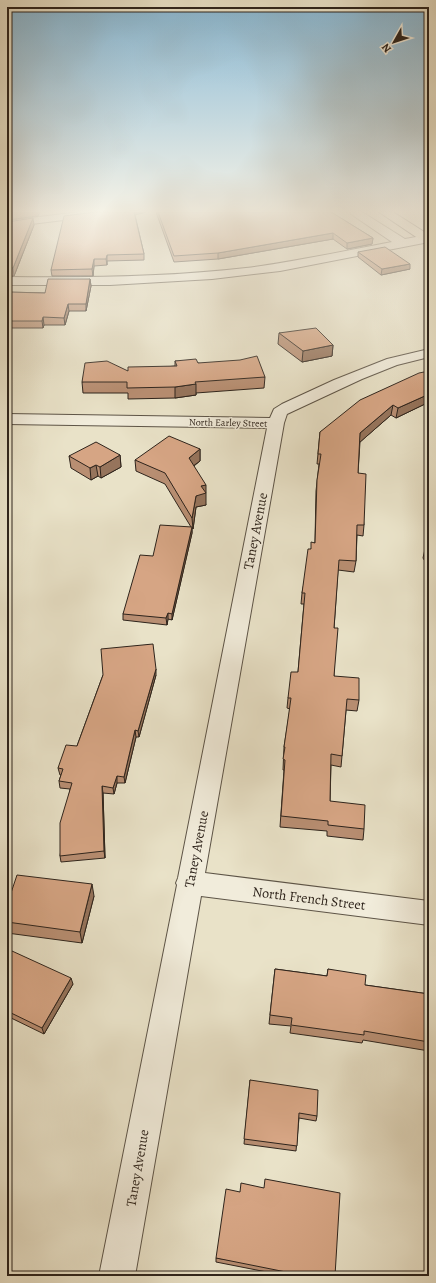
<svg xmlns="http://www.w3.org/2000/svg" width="436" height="1283" viewBox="0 0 436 1283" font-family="Alegreya,serif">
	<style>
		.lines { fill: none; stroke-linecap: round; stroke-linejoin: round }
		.minor-casing { stroke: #5d5447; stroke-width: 2 }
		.primary-casing { stroke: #2e241c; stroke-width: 2 }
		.minor { fill: #f1ecdb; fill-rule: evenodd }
		.primary { fill: #e9e2c8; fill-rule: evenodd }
		.wall { fill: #b88e72; stroke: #2e241c }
		.shaded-wall { fill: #96745c; stroke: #2e241c }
		.building { fill: #d6a584; stroke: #2e241c }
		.labels { text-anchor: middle; stroke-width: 3; stroke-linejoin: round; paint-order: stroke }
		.far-street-label { font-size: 10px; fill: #2e241c; stroke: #f1ecdb }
		.near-street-label { font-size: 14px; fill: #2e241c; stroke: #f1ecdb }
	</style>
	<rect width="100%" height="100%" fill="#e9e2c8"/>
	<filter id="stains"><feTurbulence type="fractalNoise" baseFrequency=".005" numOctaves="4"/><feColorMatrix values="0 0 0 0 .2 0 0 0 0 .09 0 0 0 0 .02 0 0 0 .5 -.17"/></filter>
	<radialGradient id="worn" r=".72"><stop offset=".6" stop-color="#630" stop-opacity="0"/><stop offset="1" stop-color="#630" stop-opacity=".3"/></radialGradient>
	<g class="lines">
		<defs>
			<g id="minor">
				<polygon points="79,212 110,212 104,215 7,227 7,221"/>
				<path d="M350,212H362L405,239L427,235L429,236V242L280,271L212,279L110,285H7V277C87,278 167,277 246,268C295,262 343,251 392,242L351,214Z"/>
				<polygon points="429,349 429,357 397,365 362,379 287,414 284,423 205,873 429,901 429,925 201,896 135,1276 99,1276 177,885 176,883 178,878 267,428 7,424 7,414 270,418 274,409 282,404 334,380 387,359"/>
			</g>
			<polygon id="primary" points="379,212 393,212 429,235 429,244 425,243"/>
		</defs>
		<use href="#minor" class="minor-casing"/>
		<use href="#primary" class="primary-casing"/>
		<use href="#minor" class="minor"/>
		<use href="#primary" class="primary"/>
	</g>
	<g class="wall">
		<polygon points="95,212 146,212 135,215 144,254 144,260 107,261 107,265 94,266 93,276 52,276 51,270"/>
		<polygon points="156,212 331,212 373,238 372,244 347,249 333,239 218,259 174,262"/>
		<polygon points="7,222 34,225 14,276 7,276"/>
		<polygon points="358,252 410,269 381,275 358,257"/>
		<polygon points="7,279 10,286 7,292 45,293 90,279 91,286 86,311 69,311 65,325 44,325 43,328 7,328"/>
		<polygon points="279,333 333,345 332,356 302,362 278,344"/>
		<polygon points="175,361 198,363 265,377 264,388 196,393 196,395 175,398 128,399 128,393 83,393 82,382 128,371 175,366"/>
		<polygon points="429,371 429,407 425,404 396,418 391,415 360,442 358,473 364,525 363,536 357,535 356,561 354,572 338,570 334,628 334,676 359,700 357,711 346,710 341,767 331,765 330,801 364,829 363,840 327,836 327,831 280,827 284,770 283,770 284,747 290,709 287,708 288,698 298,672 304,604 301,604 302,593 311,549 315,542 316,491 319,464 317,464 320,432"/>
		<polygon points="200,449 200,461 194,466 206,505 196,507 193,529 192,528 192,533 172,620 168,619 167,625 123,620 123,614 153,556 191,527 165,484 136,471 135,460"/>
		<polygon points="120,455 121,467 101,478 98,476 91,480 71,468 69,456"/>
		<polygon points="425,549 429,550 429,568 423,558"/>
		<polygon points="103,675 156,675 139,737 136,737 125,783 117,783 114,794 103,793 105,858 61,862 60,856 70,789 60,788 59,781 61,775 60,775 58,768 77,746"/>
		<polygon points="94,896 82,943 7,933 7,905"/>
		<polygon points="7,958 73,984 44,1034 7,1016"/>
		<polygon points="275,969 327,976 328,969 365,985 429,994 429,1051 363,1040 362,1043 290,1033 291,1026 269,1024"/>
		<polygon points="250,1080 317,1116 316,1121 299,1118 296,1151 244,1144"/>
		<polygon points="216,1258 335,1276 287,1276 216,1262"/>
	</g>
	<g class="shaded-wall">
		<polygon points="17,212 40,212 38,216 7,220 7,213"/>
		<polygon points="134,212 146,212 134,215"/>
		<polygon points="33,218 34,225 14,276 13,268"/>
		<polygon points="333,233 333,239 218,259 218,253"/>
		<polygon points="373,238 372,244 347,249 347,243"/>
		<polygon points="107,255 107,265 106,259"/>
		<polygon points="94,259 94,266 93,276 92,269"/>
		<polygon points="410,264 410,269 381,275 382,269"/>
		<polygon points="9,279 10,286 7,293 7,283"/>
		<polygon points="90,279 91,286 86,311 86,304"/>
		<polygon points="68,304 69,311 65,325 64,318"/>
		<polygon points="43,317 44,325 43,328 42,321"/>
		<polygon points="333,345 332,356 302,362 303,351"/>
		<polygon points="196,384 196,395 175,398 175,387"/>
		<polygon points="427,395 425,404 396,418 398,408"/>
		<polygon points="393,405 391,415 359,443 360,433"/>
		<polygon points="200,449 200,461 189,469 189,458"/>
		<polygon points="120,455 121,467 101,478 100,467"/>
		<polygon points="96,465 98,476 91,480 90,468"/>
		<polygon points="206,485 206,505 196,507 193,529 192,518 196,496 201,486"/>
		<polygon points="192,527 192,533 172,620 172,614"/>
		<polygon points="168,613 168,619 167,625 166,618"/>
		<polygon points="156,669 156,675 139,737 138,731"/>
		<polygon points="135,730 136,737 125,783 124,777"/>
		<polygon points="117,776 117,783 114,794 113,788"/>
		<polygon points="102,786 103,793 105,858 104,851"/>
		<polygon points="92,884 94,896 82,943 80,932"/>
		<polygon points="71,978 73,984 44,1034 42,1028"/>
	</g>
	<g class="building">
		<polygon points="7,212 17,212 7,213"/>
		<polygon points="95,212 134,212 144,254 107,255 106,259 94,259 92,269 51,270 64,216"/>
		<polygon points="158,212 331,212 373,238 347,243 333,233 218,253 174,256"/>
		<polygon points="33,218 13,268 7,268 7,222"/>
		<polygon points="385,247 410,264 382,269 358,252"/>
		<polygon points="48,279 90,279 86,304 68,304 64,318 43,317 42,321 7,321 7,292 45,293"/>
		<polygon points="316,328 333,345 303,351 279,333"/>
		<polygon points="257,356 265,377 195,382 196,384 175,387 127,388 127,382 82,382 85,363 107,361 128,371 128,367 177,366 175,361 196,359 198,363 240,360"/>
		<polygon points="429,371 429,396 427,395 398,408 393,405 360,433 358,473 366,474 364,525 357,525 356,561 339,560 334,628 338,628 334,676 359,678 359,700 347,699 342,756 331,754 330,801 365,805 364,829 328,825 328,821 281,816 285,760 283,759 285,747 284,747 291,698 288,698 291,672 298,672 305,593 302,593 308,549 311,549 311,542 315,543 317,480 321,454 318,454 320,432 360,400 419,373"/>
		<polygon points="169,436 200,449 189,458 206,485 201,486 206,493 196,496 192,518 165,473 135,460"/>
		<polygon points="96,442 120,455 100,467 96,465 90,468 69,456"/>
		<polygon points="160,525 192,527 172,614 168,613 166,618 123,614 140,555 153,556"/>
		<polygon points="425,549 429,550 429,556"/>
		<polygon points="153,644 156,669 138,731 135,730 124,777 117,776 113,788 102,786 104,851 60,856 60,823 72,783 59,781 63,769 58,768 66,745 77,746 103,675 101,649"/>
		<polygon points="17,875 92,884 80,932 7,922 7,905"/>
		<polygon points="12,951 71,978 42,1028 7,1011 7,958"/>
		<polygon points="275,969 327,976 328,969 366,975 365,985 429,994 429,1042 364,1031 364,1035 291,1025 292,1018 270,1015"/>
		<polygon points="250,1080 318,1090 317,1116 299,1113 297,1146 244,1139"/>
		<polygon points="265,1179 340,1193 335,1276 306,1276 216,1258 226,1189 240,1192 241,1183 264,1188"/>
	</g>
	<linearGradient id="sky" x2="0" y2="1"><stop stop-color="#87b8d5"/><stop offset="0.54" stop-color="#f5f2e6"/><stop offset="1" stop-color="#f5f2e6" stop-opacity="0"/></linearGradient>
	<rect width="436" height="391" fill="url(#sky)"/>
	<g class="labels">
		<g class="far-street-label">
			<text transform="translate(228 422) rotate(1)" y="4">North Earley Street</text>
		</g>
		<g class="near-street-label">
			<text transform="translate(255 531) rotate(-79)" y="5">Taney Avenue</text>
			<text transform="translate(196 849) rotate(-79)" y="5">Taney Avenue</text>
			<text transform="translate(309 898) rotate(7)" y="5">North French Street</text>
			<text transform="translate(137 1168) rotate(-80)" y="5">Taney Avenue</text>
		</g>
	</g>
	<rect width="436" height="1283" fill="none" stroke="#e9e2c8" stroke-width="24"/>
	<rect x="8" y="8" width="420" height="1267" fill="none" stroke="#2e241c" stroke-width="2"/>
	<rect x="12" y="12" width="412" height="1259" fill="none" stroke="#2e241c"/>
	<g transform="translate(394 42) rotate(231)" stroke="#f1ecdb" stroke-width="3" paint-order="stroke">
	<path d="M0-3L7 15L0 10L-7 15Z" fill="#2e241c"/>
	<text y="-6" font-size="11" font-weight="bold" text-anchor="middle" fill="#2e241c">N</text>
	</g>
	<rect width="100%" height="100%" filter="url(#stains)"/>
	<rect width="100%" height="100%" fill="url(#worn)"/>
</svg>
